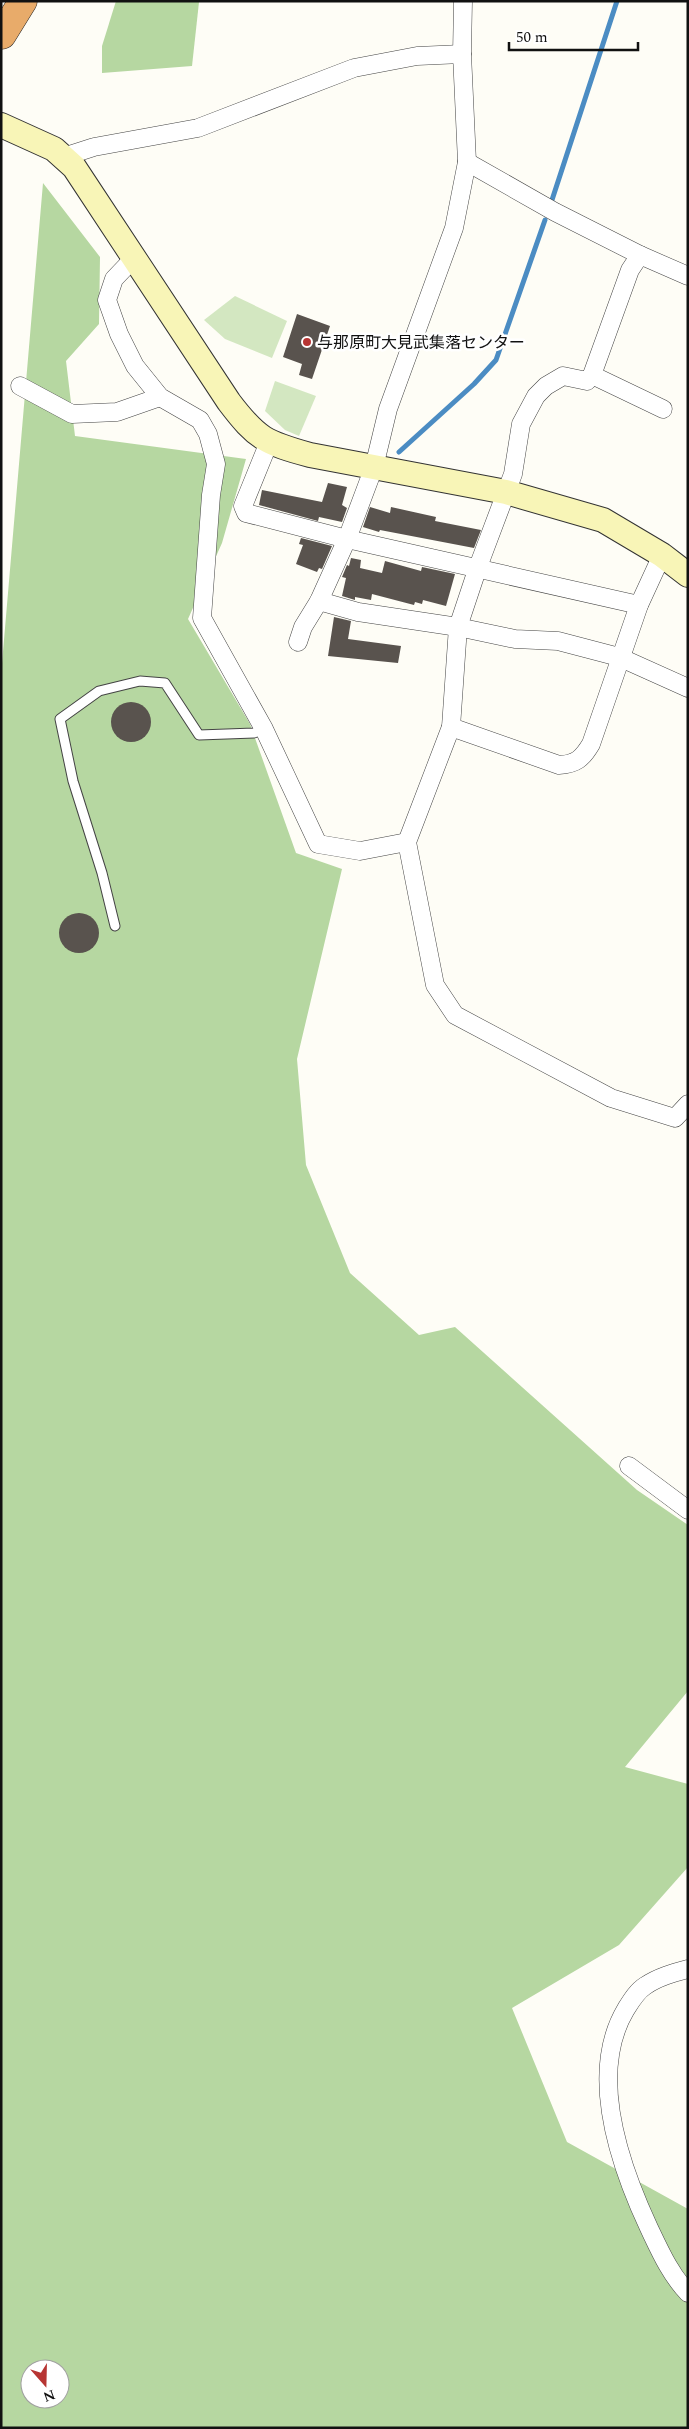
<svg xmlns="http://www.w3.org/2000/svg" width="689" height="2429" viewBox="0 0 689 2429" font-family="Spectral,'Noto Sans JP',serif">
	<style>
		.green { fill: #d3e7c1 }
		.forest { fill: #b6d7a1; fill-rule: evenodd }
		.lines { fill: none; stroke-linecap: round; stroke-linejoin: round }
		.stream { stroke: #4b8cc3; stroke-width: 5 }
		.building { fill: #59534e }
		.lane-casing { stroke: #444; stroke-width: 11 }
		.street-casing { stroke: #444; stroke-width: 19 }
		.secondary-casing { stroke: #333; stroke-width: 26 }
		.highway-casing { stroke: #222; stroke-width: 29 }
		.lane { stroke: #fff; stroke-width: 9 }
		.street { stroke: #fff; stroke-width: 18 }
		.secondary { stroke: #f8f5b7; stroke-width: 24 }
		.highway { stroke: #e8ab6a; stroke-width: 28 }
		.poi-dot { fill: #b73533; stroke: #fff; stroke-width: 2 }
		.labels { text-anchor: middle; stroke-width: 5; stroke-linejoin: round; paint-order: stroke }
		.poi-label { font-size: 16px; fill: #111; stroke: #fff; text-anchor: start }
	</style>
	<rect width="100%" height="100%" fill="#fefdf6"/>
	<g class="green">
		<polygon points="235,296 287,321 272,358 225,339 204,320"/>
		<polygon points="275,381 316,396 299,436 285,430 265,411"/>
	</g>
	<g class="forest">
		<polygon points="116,1 199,2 192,66 102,73 102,46"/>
		<path d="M43,183L100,257L99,324L66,361L75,436L246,459L222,543L188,619L250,724L296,853L342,869L297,1059L306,1165L350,1273L419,1335L455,1327L637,1490L688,1525V1691L625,1767L688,1784V1867L619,1945L512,2008L567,2142L688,2209V2428H1V675ZM30,2369H60V2399H30Z"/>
	</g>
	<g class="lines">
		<g class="stream">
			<polyline points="551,203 617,1"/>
			<polyline points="399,452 474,384 496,360 545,220"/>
		</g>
	</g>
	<g class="building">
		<polygon points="297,314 330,326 312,379 299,375 302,364 283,357"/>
		<polygon points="328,483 347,487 342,505 347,508 342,522 319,517 318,521 259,505 262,490 322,502"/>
		<polygon points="370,507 390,513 391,507 436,517 435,521 481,530 474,548 380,530 379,532 363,527"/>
		<polygon points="301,538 332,546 322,569 319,568 317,572 296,564 303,545 299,544"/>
		<polygon points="351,558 361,560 360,568 382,573 385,561 421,571 422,567 455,574 446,606 423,600 422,604 415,602 414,605 372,594 371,600 355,597 355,600 342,596 346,578 342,577 347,565 349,566"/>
		<polygon points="334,617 351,621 348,639 401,646 398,663 328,656"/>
		<circle cx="131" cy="722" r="20"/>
		<circle cx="79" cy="933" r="20"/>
	</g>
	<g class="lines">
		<defs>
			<polyline id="lane" points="115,926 102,873 73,781 60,719 99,691 140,681 165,683 199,735 254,733 264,729"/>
			<g id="street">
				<polyline points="63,157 94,147 198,128 354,68 417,56 462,54"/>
				<polyline points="467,162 555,212 640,255 688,276"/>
				<polyline points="640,255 630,270 592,375 587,381 563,376 546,386 536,396 521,424 513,474 478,567 458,627 451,727 407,842 435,985 455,1015 611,1098 675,1118 688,1104"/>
				<polyline points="134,258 114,279 107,300 119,334 135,366 160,397 200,420 208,434 216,464 211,495 202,618 264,729 318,844 360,851 407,842"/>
				<polyline points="592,375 663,409"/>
				<polyline points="20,386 72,414 117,412 160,397"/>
				<polyline points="269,442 243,506 246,513 347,539 639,605"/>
				<polyline points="319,601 358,612 458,627 515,639 558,641 619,657 688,688"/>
				<polyline points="298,642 303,627 319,601 347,539 374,467 388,409 454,228 467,162 462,54 463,1"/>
				<path d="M451,727L559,765C576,764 582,759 591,744L639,605L662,555"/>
				<polyline points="629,1466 688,1510"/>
				<path d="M688,1969C673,1973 658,1977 645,1986C637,1991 631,2001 626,2009C587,2074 620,2166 649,2228C660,2251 670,2274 688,2293"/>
			</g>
			<path id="secondary" d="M1,125L54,149L74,167L229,402C257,439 266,443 310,455L506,492L603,520L662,555L688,575"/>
			<polyline id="highway" points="2,35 23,1"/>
		</defs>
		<use href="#lane" class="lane-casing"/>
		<use href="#street" class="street-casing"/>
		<use href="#secondary" class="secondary-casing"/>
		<use href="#highway" class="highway-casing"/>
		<use href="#lane" class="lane"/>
		<use href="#street" class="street"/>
		<use href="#secondary" class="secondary"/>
		<use href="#highway" class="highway"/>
	</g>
	<circle class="poi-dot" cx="307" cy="342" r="5"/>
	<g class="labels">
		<g class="poi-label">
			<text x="317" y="348">与那原町大見武集落センター</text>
		</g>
	</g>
	<rect width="689" height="2429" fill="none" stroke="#111111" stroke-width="5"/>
	<g transform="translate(45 2384) rotate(160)"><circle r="24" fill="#ffffff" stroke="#a0a0a0"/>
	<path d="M0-4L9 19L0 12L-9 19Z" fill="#b73533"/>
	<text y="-8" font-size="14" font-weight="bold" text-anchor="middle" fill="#111111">N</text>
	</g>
	<path d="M509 42v8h129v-8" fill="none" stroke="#111111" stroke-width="2.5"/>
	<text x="516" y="42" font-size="15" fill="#111111" stroke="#ffffff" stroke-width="4" paint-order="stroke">50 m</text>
</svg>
